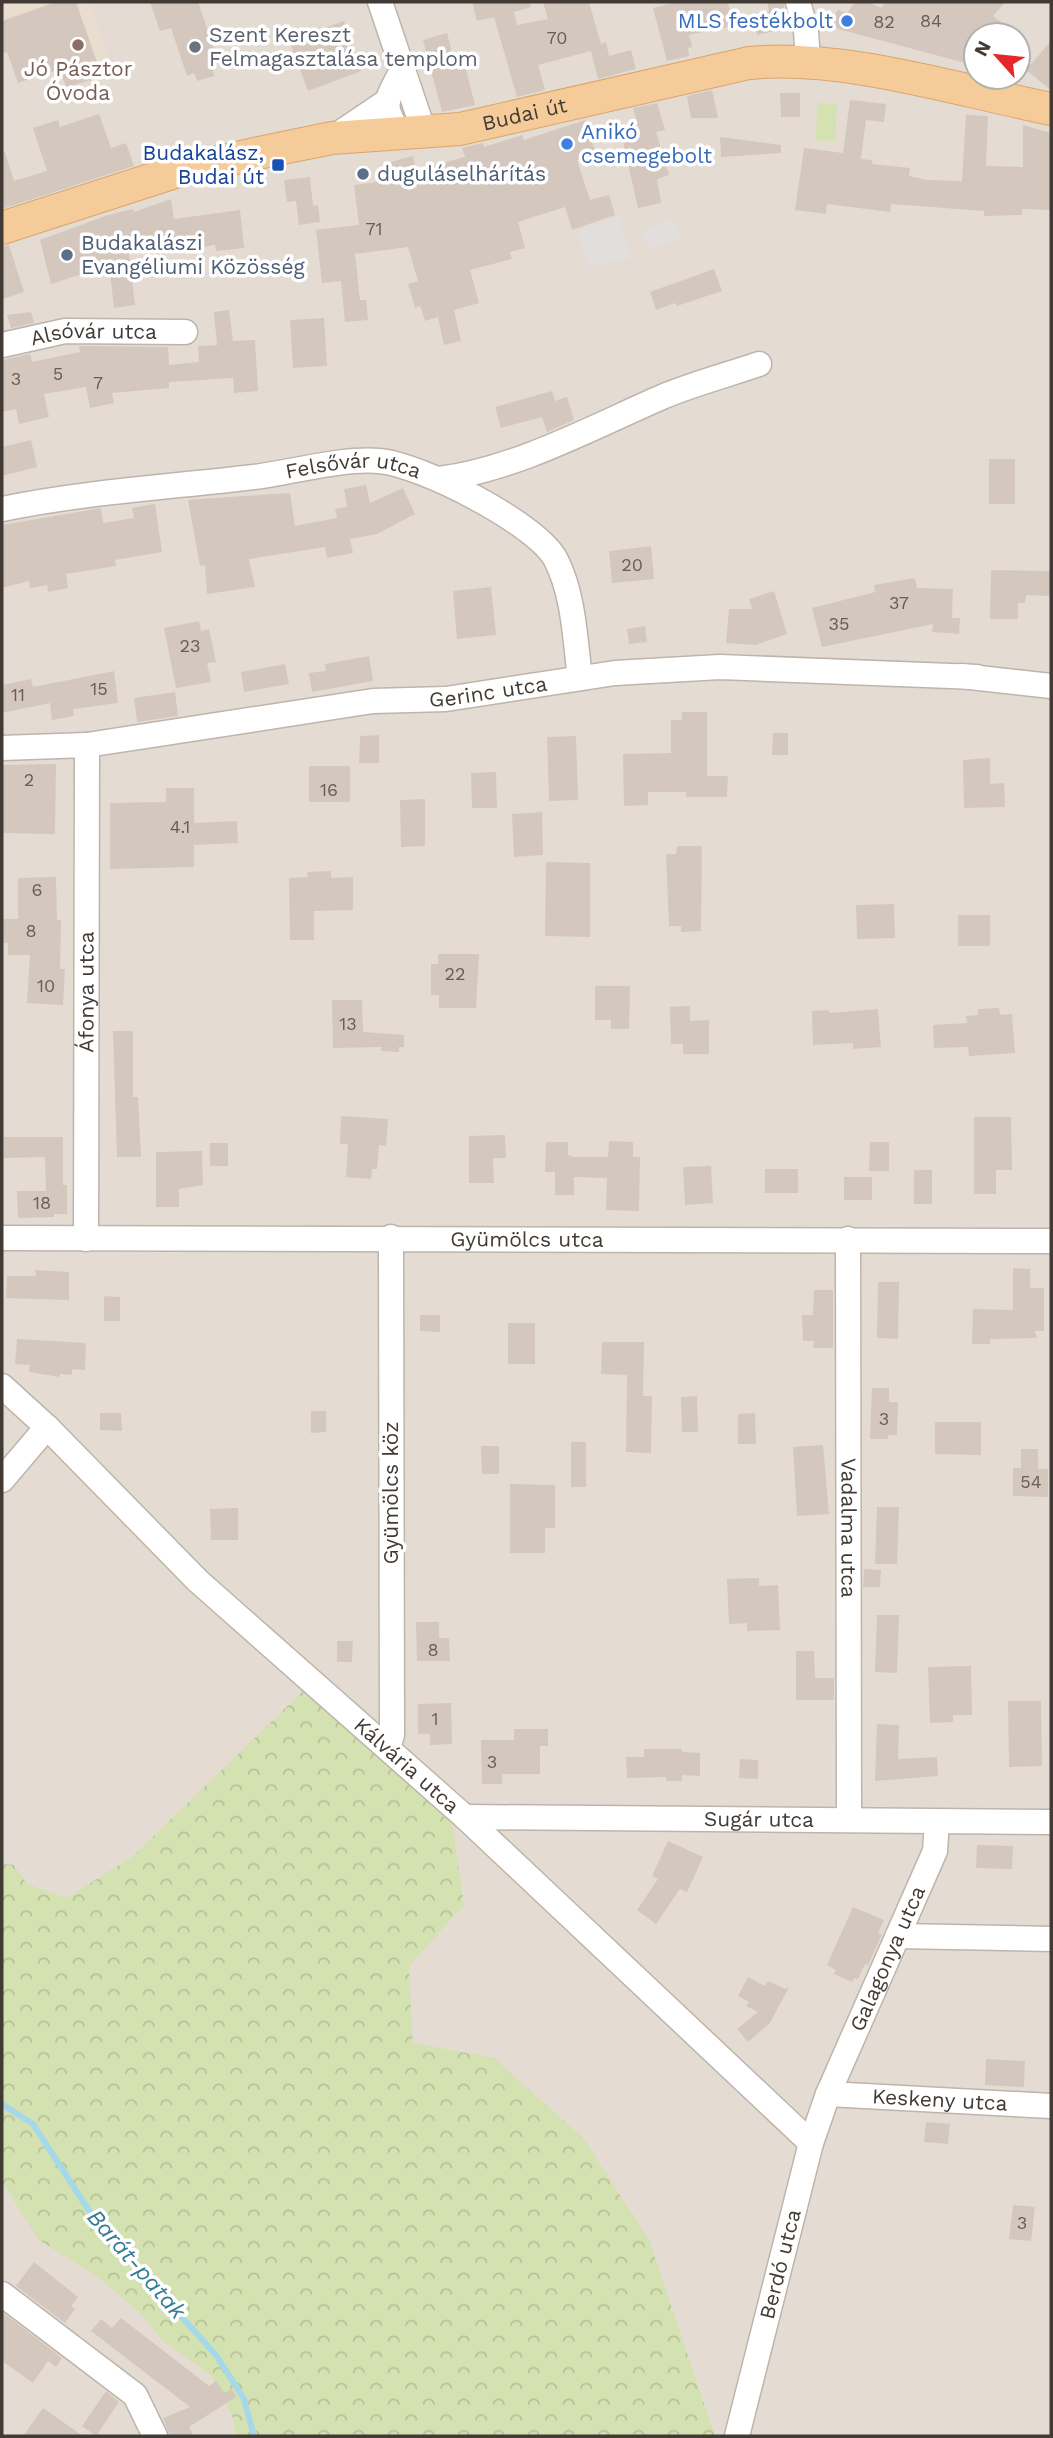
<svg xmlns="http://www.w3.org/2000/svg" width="1053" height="2438" viewBox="0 0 1053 2438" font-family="'Work Sans',sans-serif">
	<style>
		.residential { fill: #e4dcd3; fill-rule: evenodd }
		.education { fill: #e8ddcf }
		.forest { fill: url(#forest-crowns) }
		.park { fill: #d4e1b0 }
		.parking { fill: #e1dedc }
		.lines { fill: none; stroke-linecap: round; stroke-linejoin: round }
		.stream { stroke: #a5d8e9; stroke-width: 6 }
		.building { fill: #d4c7be }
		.minor-casing { stroke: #beb4ab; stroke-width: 27 }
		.major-casing { stroke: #d8a56b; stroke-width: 34 }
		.minor { stroke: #fff; stroke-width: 24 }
		.major { stroke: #f5cb99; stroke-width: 32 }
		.shop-dot { fill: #3f7fe0; stroke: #fff; stroke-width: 2.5 }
		.education-dot { fill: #8d6e63; stroke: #fff; stroke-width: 2.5 }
		.worship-dot { fill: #6b7280; stroke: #fff; stroke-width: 2.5 }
		.transit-dot { fill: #1a4fb4; stroke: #fff; stroke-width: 2.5 }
		.service-dot { fill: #5c6f8a; stroke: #fff; stroke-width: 2.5 }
		.labels { text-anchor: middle; stroke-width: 7; stroke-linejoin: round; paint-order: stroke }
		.number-label { font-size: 18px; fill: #665e57 }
		.shop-label { font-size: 21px; fill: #366cbe; stroke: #fff; text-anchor: end }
		.worship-label { font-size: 21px; fill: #5b616d; stroke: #fff; text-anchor: start }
		.education-label { font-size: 21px; fill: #785e54; stroke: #fff }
		.street-label { font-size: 21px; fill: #423b35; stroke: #fff }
		.transit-label { font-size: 21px; fill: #164399; stroke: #fff; text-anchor: end }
		.service-label { font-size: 21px; fill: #4e5e75; stroke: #fff; text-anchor: start }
		.water-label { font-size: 23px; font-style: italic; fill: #347c94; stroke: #fff }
	</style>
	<defs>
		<pattern id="forest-crowns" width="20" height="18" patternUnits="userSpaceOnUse" patternTransform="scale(1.75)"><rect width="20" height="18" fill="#d4e1b0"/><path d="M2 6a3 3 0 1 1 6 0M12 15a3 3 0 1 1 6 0" fill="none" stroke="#b7c298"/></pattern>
	</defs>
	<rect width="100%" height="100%" fill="#f0ebe4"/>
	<path class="residential" d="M2,2H1051V2436H2ZM976,35H1018V77H976Z"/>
	<polygon class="education" points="2,2 90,2 113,73 66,87 49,38 2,54"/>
	<polygon class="forest" points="306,1688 452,1823 464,1905 409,1966 413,2043 494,2058 584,2139 649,2240 715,2436 235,2436 234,2420 212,2376 161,2339 142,2315 102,2280 39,2240 2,2182 2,1864 14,1865 27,1884 67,1898 133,1856"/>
	<polygon class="park" points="818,103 837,104 835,141 815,140"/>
	<g class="parking">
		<polygon points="619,216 631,259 588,265 577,231"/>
		<polygon points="674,218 680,239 648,249 642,231"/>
	</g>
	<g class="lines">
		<polyline class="stream" points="2,2104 33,2124 97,2223 216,2355 244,2399 254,2436"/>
	</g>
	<g class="building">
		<polygon points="56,2 76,2 102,77 66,87 60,69 18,83 7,52 2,54 2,21"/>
		<polygon points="150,2 198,2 219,63 212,67 214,76 197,81 194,73 187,76 171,28 160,31"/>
		<polygon points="472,2 530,2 531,7 514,12 517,25 548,19 543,2 589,2 601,44 606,42 609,56 631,50 636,69 598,79 591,51 538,65 545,90 517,97 494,17 477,21"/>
		<polygon points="677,2 728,2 733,26 689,35 692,47 688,48 689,56 667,61 653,8"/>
		<polygon points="767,2 783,2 789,28 757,35 753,15 769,12"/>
		<polygon points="855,2 868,2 881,8 886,2 1005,2 993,16 1003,24 994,35 976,35 976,56 969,64 827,26 838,10 847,13"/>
		<polygon points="344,21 361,71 308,91 289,40"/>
		<polygon points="447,33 454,61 463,58 475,105 442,112 423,40"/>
		<polygon points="1051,41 1051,90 1026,70"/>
		<polygon points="712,90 718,118 691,118 687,96"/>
		<polygon points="780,93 800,93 800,117 781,117"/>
		<polygon points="850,100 886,104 884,122 866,120 861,159 872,160 872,164 910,168 909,176 927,180 962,181 966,115 988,116 986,166 1023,167 1023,125 1050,133 1050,210 1022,209 1022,215 984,216 984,211 891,204 890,212 827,204 826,214 795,210 804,148 843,153"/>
		<polygon points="657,103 665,130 656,132 669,175 657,179 661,203 638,208 623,142 641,137 633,108"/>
		<polygon points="99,114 111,148 126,143 134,166 2,209 2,152 5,152 14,181 47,171 33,128 58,120 60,127"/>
		<polygon points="585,120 596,154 577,160 590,200 609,195 615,215 572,230 565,207 518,222 525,248 510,252 512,259 470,270 479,303 454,310 461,341 444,345 438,317 425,321 420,306 415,308 408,284 418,281 408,247 355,254 360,300 366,300 368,320 345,322 341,281 322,283 316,230 359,225 354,185 391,180 387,163 413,156 416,170 465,157 462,148 483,143 484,147 522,135 524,140"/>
		<polygon points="720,137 781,145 781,153 721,157"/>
		<polygon points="310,177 313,206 318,205 320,222 299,225 296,201 287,202 284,180"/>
		<polygon points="171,199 174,219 240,210 244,248 216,251 215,245 190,249 190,238 160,239 128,246 135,305 114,308 109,265 51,284 40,240 108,215 133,209 134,212"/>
		<polygon points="9,245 24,292 2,299 2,246"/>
		<polygon points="714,269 722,291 677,306 675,303 656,310 650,292"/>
		<polygon points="229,310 233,341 255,340 258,391 234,393 233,378 169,382 169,388 112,393 114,403 90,408 86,387 44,394 49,417 19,424 16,409 2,412 2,360 30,354 32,362 80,352 79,346 168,347 169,365 199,362 198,346 217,345 214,312"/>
		<polygon points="31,312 34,323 11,328 7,315"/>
		<polygon points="324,318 327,366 293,368 290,320"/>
		<polygon points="552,391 555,401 567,397 574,420 547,432 542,417 501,428 495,407"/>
		<polygon points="31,440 37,467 2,476 2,447"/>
		<rect x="989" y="459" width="26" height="45"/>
		<polygon points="366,485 370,503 403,488 415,514 377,534 350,539 353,553 327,558 325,547 249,559 255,587 207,594 205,565 200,566 188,500 290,493 295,526 337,518 335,509 347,507 344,489"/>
		<polygon points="155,504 162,552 115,560 116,566 66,574 68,588 48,592 47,585 30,588 29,581 2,588 2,525 101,508 103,523 134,518 132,508"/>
		<polygon points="651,546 654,579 612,583 609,551"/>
		<polygon points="991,570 1051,571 1051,596 1026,595 1025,603 1018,603 1018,619 990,619"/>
		<polygon points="915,578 917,588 953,589 952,618 960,618 959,634 932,632 933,624 822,647 812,608 875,592 874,585"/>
		<polygon points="491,587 496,635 457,639 453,591"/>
		<polygon points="774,591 787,634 756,645 726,643 729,609 752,609 749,599"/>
		<polygon points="199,621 201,631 209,629 216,662 207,663 211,682 176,688 164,628"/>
		<polygon points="645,626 647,642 629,644 627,629"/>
		<polygon points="369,656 373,681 312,692 309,673 326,671 325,664"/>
		<polygon points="285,664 289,684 244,692 241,672"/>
		<polygon points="114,671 118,703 73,709 74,716 52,720 50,703 2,713 2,685 31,679 33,687"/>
		<polygon points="175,692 178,716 137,722 134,698"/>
		<polygon points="682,712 707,712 707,776 728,776 727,797 686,797 686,792 648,792 648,805 624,806 623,754 671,753 671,720 682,720"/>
		<polygon points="773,733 788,733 788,755 772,755"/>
		<polygon points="379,735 379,763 359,763 360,736"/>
		<polygon points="576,736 578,800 549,801 547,737"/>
		<polygon points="990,758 990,784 1004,783 1005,807 964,808 963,760"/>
		<polygon points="56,764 55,834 2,833 2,765"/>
		<rect x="309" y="766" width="41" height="36"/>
		<polygon points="496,772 497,808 472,808 471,773"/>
		<polygon points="166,788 194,788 194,823 237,821 238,843 194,845 194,867 110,869 110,803 166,802"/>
		<polygon points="425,799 425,846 401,847 400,800"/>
		<polygon points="542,812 543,855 514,857 512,814"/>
		<polygon points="677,846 702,846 701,931 681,932 681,926 669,926 666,854 676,854"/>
		<polygon points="546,862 590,863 590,937 545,936"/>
		<polygon points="331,871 331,878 353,877 353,910 314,911 314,940 290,940 289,878 308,877 307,872"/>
		<polygon points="56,877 57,920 61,920 60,969 65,969 63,1005 27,1003 30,955 8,955 8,943 2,943 2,919 18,919 18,878"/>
		<polygon points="894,904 895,938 857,939 856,905"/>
		<rect x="958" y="915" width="32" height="31"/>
		<polygon points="438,954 479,954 476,1008 439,1008 439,995 431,995 431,964 438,964"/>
		<polygon points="595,986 630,986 629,1029 611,1029 611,1020 595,1020"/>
		<polygon points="332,1000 362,1000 363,1032 404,1035 404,1047 399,1047 399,1052 381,1051 382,1047 333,1048"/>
		<polygon points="690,1006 690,1021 709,1020 709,1054 683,1054 683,1044 671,1044 670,1007"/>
		<polygon points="999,1008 1000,1015 1012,1014 1015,1053 969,1056 968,1047 934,1048 933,1025 967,1023 966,1016 978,1015 978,1009"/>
		<polygon points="878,1009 881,1047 853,1049 853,1043 813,1045 812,1011 829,1010 829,1013"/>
		<polygon points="113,1031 133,1031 133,1097 138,1097 141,1157 117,1157"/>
		<polygon points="341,1116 388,1119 386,1146 379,1145 377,1169 372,1169 371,1179 346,1177 348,1144 340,1144"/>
		<polygon points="974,1117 1011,1117 1012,1170 996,1170 996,1194 974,1194"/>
		<polygon points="505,1135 506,1158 493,1158 494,1183 469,1183 469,1136"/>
		<polygon points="4,1137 63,1137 63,1185 67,1185 67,1214 54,1214 54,1217 18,1218 17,1191 46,1191 45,1157 4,1158"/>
		<polygon points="609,1141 633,1142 633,1157 640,1157 639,1211 606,1210 607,1178 574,1177 574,1195 555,1195 555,1172 545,1172 546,1142 568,1142 568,1155 574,1157 608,1157"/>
		<polygon points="870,1142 889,1142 889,1171 869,1171"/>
		<rect x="210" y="1143" width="18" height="23"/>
		<polygon points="202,1151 203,1185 179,1189 179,1207 156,1207 156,1152"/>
		<polygon points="711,1166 713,1203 685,1205 683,1167"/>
		<rect x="765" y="1169" width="33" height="24"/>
		<rect x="914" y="1170" width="18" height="34"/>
		<rect x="844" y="1177" width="28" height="23"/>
		<polygon points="1013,1268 1030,1269 1030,1288 1044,1288 1044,1331 1035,1331 1037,1338 990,1339 990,1344 972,1344 973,1309 1013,1310"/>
		<polygon points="35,1270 69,1272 69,1300 6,1298 7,1276 36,1276"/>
		<polygon points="878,1282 899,1282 898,1339 877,1338"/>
		<polygon points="814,1290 833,1290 833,1348 813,1348 814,1341 803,1341 802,1315 813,1315"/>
		<polygon points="104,1296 120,1297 120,1321 104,1321"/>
		<polygon points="420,1315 440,1315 440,1332 420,1331"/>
		<rect x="508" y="1323" width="27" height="41"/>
		<polygon points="17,1339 86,1343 85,1370 72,1369 72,1375 60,1374 60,1377 29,1372 30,1365 15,1364"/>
		<polygon points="602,1342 644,1342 643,1396 652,1396 651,1453 626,1452 627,1375 601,1374"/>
		<polygon points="872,1388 889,1388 889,1402 898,1402 897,1435 888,1435 888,1439 870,1439"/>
		<polygon points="697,1396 698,1432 682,1432 681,1397"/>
		<polygon points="311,1411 326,1411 326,1432 311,1433"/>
		<polygon points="100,1413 121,1413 122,1431 100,1430"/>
		<polygon points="755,1413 756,1444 738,1444 738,1414"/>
		<polygon points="935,1422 981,1422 981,1455 935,1454"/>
		<rect x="571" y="1442" width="15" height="45"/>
		<polygon points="823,1445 829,1514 797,1516 793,1447"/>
		<polygon points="481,1446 499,1446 499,1474 482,1474"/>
		<polygon points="1021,1449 1038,1449 1038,1469 1048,1469 1048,1497 1013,1496 1013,1468 1021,1468"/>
		<polygon points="510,1484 555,1485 555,1528 545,1528 545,1553 510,1553"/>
		<polygon points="877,1507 899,1507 897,1564 875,1564"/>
		<polygon points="238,1508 238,1540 211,1540 210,1509"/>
		<polygon points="864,1569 881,1570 880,1587 863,1587"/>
		<polygon points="759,1578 759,1586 778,1585 780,1630 747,1631 747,1623 729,1624 727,1579"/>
		<polygon points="877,1615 899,1615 897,1673 875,1672"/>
		<polygon points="416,1622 439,1622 439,1638 449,1638 450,1661 417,1661"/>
		<polygon points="337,1641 353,1641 352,1662 337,1662"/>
		<polygon points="796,1651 814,1651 815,1678 834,1678 834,1700 796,1700"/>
		<polygon points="971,1666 972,1715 953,1715 953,1722 930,1723 928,1667"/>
		<polygon points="1008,1701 1041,1701 1042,1766 1009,1767"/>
		<polygon points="451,1703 452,1744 430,1745 430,1734 418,1734 418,1704"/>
		<polygon points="877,1724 899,1725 898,1759 937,1757 938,1776 875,1781"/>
		<polygon points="514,1729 548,1729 548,1746 540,1746 540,1774 502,1774 502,1784 482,1784 481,1740 514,1740"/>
		<polygon points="644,1749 682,1749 682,1752 700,1753 700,1776 682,1775 682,1781 666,1781 666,1777 627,1778 626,1757 644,1757"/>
		<polygon points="740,1759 758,1760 758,1779 739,1778"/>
		<polygon points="668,1841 703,1857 687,1892 680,1889 656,1924 637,1910 658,1879 652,1876"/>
		<polygon points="977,1845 1013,1846 1012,1869 976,1868"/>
		<polygon points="853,1907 884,1920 878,1933 882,1934 868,1965 865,1964 858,1979 854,1978 852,1982 834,1974 836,1970 827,1965"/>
		<polygon points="748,1977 765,1986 768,1981 785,1989 789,1987 770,2023 748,2042 737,2029 758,2012 746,2006 749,2002 738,1996"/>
		<polygon points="986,2059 1025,2061 1024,2087 985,2085"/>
		<polygon points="926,2122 950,2124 948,2144 924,2142"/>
		<polygon points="1013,2205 1035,2207 1031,2241 1009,2239"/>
		<polygon points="34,2262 78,2297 71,2306 75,2309 65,2323 16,2286"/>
		<polygon points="2,2312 62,2358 56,2367 48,2361 33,2383 2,2361"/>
		<polygon points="121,2318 209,2386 216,2381 224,2393 232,2389 236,2397 189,2427 194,2436 170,2436 163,2418 190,2407 91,2331 101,2319 112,2328"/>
		<polygon points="106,2391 119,2402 96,2436 82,2426"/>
		<polygon points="43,2408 83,2436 23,2436"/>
	</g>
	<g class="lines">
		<defs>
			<g id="minor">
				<polyline points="380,2 424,132"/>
				<polyline points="798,2 806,31 808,61"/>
				<path d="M401,134C379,105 387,100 402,70"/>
				<polyline points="334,137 386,102"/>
				<path id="s1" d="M2,345L65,331L185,332"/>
				<path d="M439,479C514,470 593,427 662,397C693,384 727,375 759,364"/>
				<path id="s2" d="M2,509C85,492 169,487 254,477C293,472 341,458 379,461C420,464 538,524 556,560C574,595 575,640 580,678"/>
				<polyline points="961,676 1051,686"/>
				<path id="s3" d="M2,748L87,745L373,701L446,699L615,673L720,667L977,677"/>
				<path id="s4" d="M2,1238L1051,1241"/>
				<path id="s5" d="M86,1239L87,745"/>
				<path id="s6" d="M848,1239L849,1818"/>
				<path id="s7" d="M2,1386L47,1427L198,1581L465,1817L811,2143"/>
				<polyline points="2,1480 47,1427"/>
				<polyline points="388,1748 392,1735 391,1237"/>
				<path id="s8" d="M465,1817L1051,1822"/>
				<polyline points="898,1936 1051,1939"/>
				<path id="s9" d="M828,2094L1051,2106"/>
				<polyline points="2,2294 135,2395 155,2436"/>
				<path id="s10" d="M737,2436L811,2143L828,2094L935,1851L937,1822"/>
			</g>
			<g id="major">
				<path id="s11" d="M2,228L178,171L268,151L332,138L460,129L749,63C843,54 958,90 1051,109"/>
			</g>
		</defs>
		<use href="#minor" class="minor-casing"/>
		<use href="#major" class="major-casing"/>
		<use href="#minor" class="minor"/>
		<use href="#major" class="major"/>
	</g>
	<g class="shop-dot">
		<circle cx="847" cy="21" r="7"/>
		<circle cx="567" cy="144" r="7"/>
	</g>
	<circle class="education-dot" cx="78" cy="45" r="7"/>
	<circle class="worship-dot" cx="195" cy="47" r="7"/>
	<rect class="transit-dot" x="271" y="158" width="14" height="14" rx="3.5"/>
	<g class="service-dot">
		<circle cx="363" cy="174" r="7"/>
		<circle cx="67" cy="255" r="7"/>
	</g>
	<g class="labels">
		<g class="number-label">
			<text x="931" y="27">84</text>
			<text x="884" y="28">82</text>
			<text x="557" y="44">70</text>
			<text x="374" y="235">71</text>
			<text x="58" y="380">5</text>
			<text x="16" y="385">3</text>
			<text x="98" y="389">7</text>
			<text x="632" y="571">20</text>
			<text x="899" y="609">37</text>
			<text x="839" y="630">35</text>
			<text x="190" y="652">23</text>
			<text x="99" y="695">15</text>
			<text x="18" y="701">11</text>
			<text x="29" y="786">2</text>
			<text x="329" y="796">16</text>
			<text x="180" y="833">4.1</text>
			<text x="37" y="896">6</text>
			<text x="31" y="937">8</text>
			<text x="455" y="980">22</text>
			<text x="46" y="992">10</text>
			<text x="348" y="1030">13</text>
			<text x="42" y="1209">18</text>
			<text x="884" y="1425">3</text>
			<text x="1031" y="1488">54</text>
			<text x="433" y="1656">8</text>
			<text x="435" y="1725">1</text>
			<text x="492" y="1768">3</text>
			<text x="1022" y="2229">3</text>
		</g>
		<g class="shop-label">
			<text x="833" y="28">MLS festékbolt</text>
			<text x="581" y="139" text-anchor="start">Anikó<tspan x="581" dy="24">csemegebolt</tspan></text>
		</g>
		<g class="worship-label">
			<text x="209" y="42">Szent Kereszt<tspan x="209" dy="24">Felmagasztalása templom</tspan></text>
		</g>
		<g class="education-label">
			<text x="78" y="76">Jó Pásztor<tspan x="78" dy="24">Óvoda</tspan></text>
		</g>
		<g class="street-label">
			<text dy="7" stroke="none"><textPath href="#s11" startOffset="537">Budai út</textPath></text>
			<text dy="7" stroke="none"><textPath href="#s1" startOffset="93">Alsóvár utca</textPath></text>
			<text dy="7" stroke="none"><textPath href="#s2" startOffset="355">Felsővár utca</textPath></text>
			<text dy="7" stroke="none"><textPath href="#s3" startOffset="490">Gerinc utca</textPath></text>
			<text dy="7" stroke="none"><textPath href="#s5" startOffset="247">Áfonya utca</textPath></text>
			<text dy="7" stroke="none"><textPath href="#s4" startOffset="525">Gyümölcs utca</textPath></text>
			<text transform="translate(391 1493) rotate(-90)" y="7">Gyümölcs köz</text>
			<text dy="7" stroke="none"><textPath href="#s6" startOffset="289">Vadalma utca</textPath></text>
			<text dy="7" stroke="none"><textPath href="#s7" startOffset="555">Kálvária utca</textPath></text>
			<text dy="7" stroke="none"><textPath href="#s8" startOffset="294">Sugár utca</textPath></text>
			<text dy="7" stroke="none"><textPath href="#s10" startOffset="502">Galagonya utca</textPath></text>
			<text dy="7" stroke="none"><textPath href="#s9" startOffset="112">Keskeny utca</textPath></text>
			<text dy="7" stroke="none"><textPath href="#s10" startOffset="177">Berdó utca</textPath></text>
		</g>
		<g class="transit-label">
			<text x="264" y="160">Budakalász,<tspan x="264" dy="24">Budai út</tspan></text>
		</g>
		<g class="service-label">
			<text x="377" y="181">duguláselhárítás</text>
			<text x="81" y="250">Budakalászi<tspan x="81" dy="24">Evangéliumi Közösség</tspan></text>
		</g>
		<g class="water-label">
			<text transform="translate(137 2264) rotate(49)" y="8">Barát-patak</text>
		</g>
	</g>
	<rect width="1053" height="2438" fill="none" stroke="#423b35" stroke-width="7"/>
	<g transform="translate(997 56) rotate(297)"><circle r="33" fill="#ffffff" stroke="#b3b1ae" stroke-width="2"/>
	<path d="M0-5L12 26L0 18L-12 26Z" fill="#e6262a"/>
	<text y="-10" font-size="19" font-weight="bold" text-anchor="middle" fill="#423b35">N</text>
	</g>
</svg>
